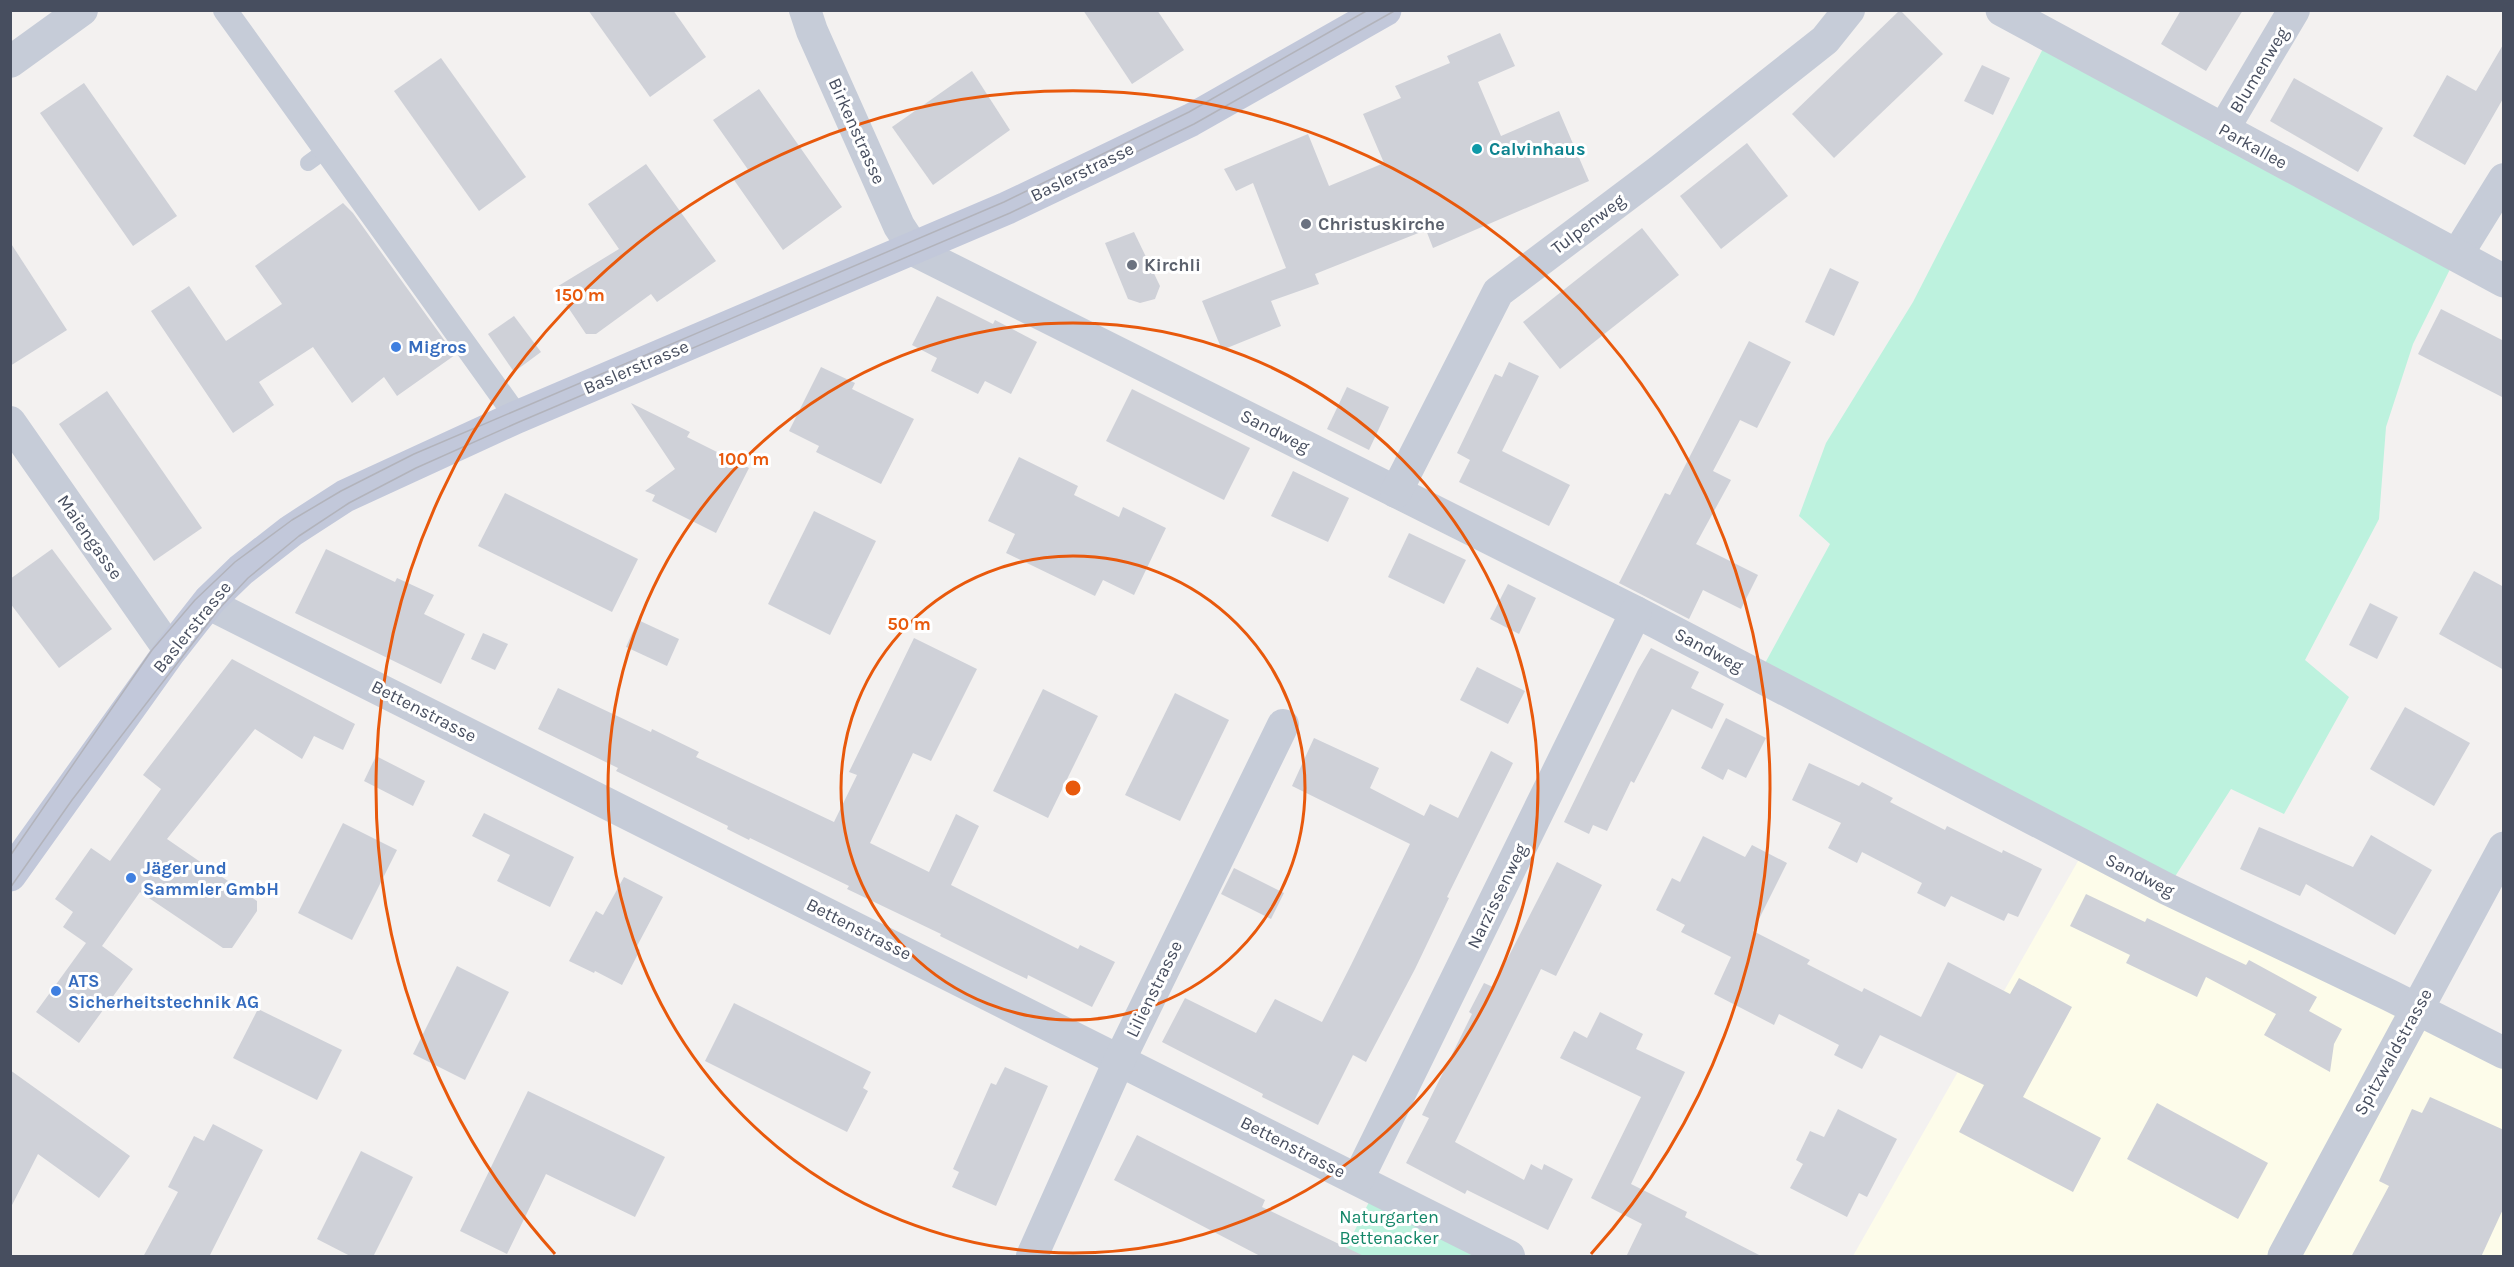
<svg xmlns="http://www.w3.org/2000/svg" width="2514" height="1267" viewBox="0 0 2514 1267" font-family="Karla,sans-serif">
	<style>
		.commercial { fill: #fdfcea }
		.green { fill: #bdf2de }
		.building { fill: #cfd1d8 }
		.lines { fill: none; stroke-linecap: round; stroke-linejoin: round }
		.service { stroke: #c6ccd8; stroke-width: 16 }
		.pedestrian { stroke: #c6ccd8; stroke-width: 24 }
		.minor { stroke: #c6ccd8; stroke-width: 32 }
		.tertiary { stroke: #c6ccd8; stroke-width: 33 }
		.secondary { stroke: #c2c8da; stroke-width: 33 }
		.tram { stroke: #b2b3bb; stroke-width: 1.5 }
		.ring { fill: none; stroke: #e8590c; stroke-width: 3 }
		.culture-dot { fill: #0f9aa8; stroke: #fff; stroke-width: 2 }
		.worship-dot { fill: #6b7280; stroke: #fff; stroke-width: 2 }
		.shop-dot { fill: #3f7fe0; stroke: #fff; stroke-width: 2 }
		.labels { text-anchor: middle; stroke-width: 6; stroke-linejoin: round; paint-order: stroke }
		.street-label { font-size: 18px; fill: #474e5f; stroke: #fff }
		.culture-label { font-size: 18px; font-weight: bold; fill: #0d838f; stroke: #fff; text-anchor: start }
		.worship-label { font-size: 18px; font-weight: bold; fill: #5b616d; stroke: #fff; text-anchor: start }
		.shop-label { font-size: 18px; font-weight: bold; fill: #366cbe; stroke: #fff; text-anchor: start }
		.park-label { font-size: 18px; fill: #128667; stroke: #fff }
		.centre { fill: #e8590c; stroke: #fff; stroke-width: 3 }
		.ring-label { font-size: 18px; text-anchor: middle; font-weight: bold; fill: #e8590c; stroke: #fff; stroke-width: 6; stroke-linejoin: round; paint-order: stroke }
	</style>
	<rect width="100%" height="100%" fill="#f3f1f0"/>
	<polygon class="commercial" points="2086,847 2503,1053 2503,1256 1853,1256"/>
	<g class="green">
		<polygon points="2050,35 2457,255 2413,344 2386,427 2379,519 2305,660 2349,697 2284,814 2231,789 2167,889 1758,676 1830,544 1799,516 1826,443 1913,302"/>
		<polygon points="1376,1188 1509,1256 1342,1256"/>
	</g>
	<g class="building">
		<polygon points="588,10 673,10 706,57 650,97"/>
		<polygon points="1083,10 1157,10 1184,50 1132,84"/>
		<polygon points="1900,10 1943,54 1834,158 1792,114"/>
		<polygon points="2181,10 2243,10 2206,71 2161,44"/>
		<polygon points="1500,33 1515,66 1478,82 1501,136 1559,111 1589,181 1433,248 1426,230 1315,274 1319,284 1271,301 1281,326 1222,350 1202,301 1286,268 1253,183 1236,191 1224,169 1308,134 1329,186 1384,163 1363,114 1401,98 1395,86 1450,63 1447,56"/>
		<polygon points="2504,43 2504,97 2465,165 2413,136 2447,75 2476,91"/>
		<polygon points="441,58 526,177 479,211 394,91"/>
		<polygon points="1982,65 2010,78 1993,115 1964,101"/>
		<polygon points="972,71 1010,130 933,185 892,127"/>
		<polygon points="2294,78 2383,128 2358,172 2270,121"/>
		<polygon points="84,83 177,216 133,246 40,113"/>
		<polygon points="759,89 842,207 783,250 734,180 749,171 713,120"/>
		<polygon points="1747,143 1788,196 1721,249 1680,196"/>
		<polygon points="646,164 716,261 657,302 651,294 596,334 586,334 555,288 619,249 588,204"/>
		<polygon points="343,203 353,213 455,355 397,396 384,377 352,403 313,347 259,382 274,405 233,433 151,311 189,286 226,341 282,304 255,266"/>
		<polygon points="1642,228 1679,275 1560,369 1523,322"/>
		<polygon points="1134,232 1160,286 1155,299 1140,303 1128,299 1105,243"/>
		<polygon points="10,242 67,330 10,366"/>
		<polygon points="1830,268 1859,282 1834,336 1805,322"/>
		<polygon points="937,296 993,324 995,320 1037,342 1011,394 985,381 978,394 931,371 937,358 912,345"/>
		<polygon points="2441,309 2504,341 2504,398 2418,354"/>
		<polygon points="514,316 541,352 514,372 488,334"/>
		<polygon points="1749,341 1791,362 1757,428 1740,420 1713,471 1731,480 1696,544 1758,575 1741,609 1703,590 1689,619 1619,583 1665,493 1670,495"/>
		<polygon points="1509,362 1539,376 1502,451 1570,485 1549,526 1459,482 1470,460 1457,453 1495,374 1502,377"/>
		<polygon points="821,367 855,383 852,389 914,419 881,484 816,452 819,446 789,431"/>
		<polygon points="1347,387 1389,407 1369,450 1327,429"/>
		<polygon points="1132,389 1250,448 1224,500 1106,441"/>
		<polygon points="107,391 202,528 154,561 59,424"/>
		<polygon points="631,403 690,432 687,437 749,468 716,533 652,501 655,495 645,491 675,469"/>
		<polygon points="1019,457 1078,486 1074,495 1119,517 1123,507 1166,528 1134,595 1103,580 1095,596 1006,553 1015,534 988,521"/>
		<polygon points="1293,471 1349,498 1328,542 1271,516"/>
		<polygon points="505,493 638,559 612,612 478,546"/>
		<polygon points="814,511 876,541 830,635 768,604"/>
		<polygon points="1409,533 1466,560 1444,604 1388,577"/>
		<polygon points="52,549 112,629 59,668 10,603 10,579"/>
		<polygon points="326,549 395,582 397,578 434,595 424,614 465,634 441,684 295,613"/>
		<polygon points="2474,571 2504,587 2504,670 2439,634"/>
		<polygon points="1508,584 1536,598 1519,634 1490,619"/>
		<polygon points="2370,603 2398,617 2377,659 2349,645"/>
		<polygon points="638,620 679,639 667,666 626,647"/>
		<polygon points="483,633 508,644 495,670 471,659"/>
		<polygon points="914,638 977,669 931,761 913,753 870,843 929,872 956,814 979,826 951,885 1078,949 1080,945 1115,962 1092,1007 1028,975 1027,979 998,965 940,936 941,934 847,889 849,886 750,838 749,840 727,829 728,826 616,771 618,768 538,729 558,688 651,732 652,729 699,752 696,757 834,822 857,775 849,772"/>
		<polygon points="1651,648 1699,672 1691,688 1724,704 1712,729 1672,709 1634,783 1631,781 1607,831 1593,825 1589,834 1564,822 1638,670"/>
		<polygon points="232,659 355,724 343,750 314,736 302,759 255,729 167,839 257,901 257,911 232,948 223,948 140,892 102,946 133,969 79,1043 36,1012 86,943 63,927 73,912 55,899 91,848 110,861 161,789 143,775"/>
		<polygon points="1477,667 1525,691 1508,724 1460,700"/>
		<polygon points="1043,689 1098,716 1048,818 993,791"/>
		<polygon points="1175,693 1229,720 1180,821 1125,795"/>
		<polygon points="2405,707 2470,743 2434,806 2370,769"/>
		<polygon points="1726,718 1766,738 1746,778 1728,769 1723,780 1701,768"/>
		<polygon points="1314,738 1379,768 1370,788 1424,816 1430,804 1458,818 1491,751 1513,763 1447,897 1449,898 1415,969 1366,1062 1353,1055 1318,1125 1262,1097 1263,1094 1162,1042 1185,998 1256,1033 1275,999 1322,1022 1351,965 1410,844 1292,786"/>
		<polygon points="376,756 425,781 413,806 364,781"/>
		<polygon points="1809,763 1859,786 1862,782 1893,798 1890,802 1945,830 1947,826 2002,853 2003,850 2042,869 2018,917 2008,913 2004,921 1951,896 1945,907 1917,893 1922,883 1862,852 1857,863 1828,848 1841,823 1792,800"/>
		<polygon points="484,813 574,857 550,907 497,881 510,855 472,836"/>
		<polygon points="343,823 397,850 352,940 298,913"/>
		<polygon points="2259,827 2353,867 2371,835 2432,870 2395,935 2306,884 2300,896 2240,869"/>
		<polygon points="1703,836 1745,857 1752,845 1787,863 1753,931 1810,960 1807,964 1862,992 1864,988 1921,1017 1948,962 2010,994 2019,978 2072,1007 2023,1097 2101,1138 2073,1192 1959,1132 1984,1085 1880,1035 1862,1069 1834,1055 1839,1045 1810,1030 1779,1014 1774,1025 1714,994 1731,957 1681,932 1685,925 1656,910 1672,878 1680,882"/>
		<polygon points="1557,862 1602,885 1556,976 1541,969 1455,1142 1524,1180 1531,1164 1542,1170 1544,1164 1573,1179 1548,1230 1467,1190 1465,1194 1406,1163 1429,1118 1422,1115 1472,1014 1469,1012 1484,983 1493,987"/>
		<polygon points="1234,868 1284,893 1271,919 1221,894"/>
		<polygon points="624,877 663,897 636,948 640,950 622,985 595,971 594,973 569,961 596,911 603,915"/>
		<polygon points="2086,894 2145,922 2147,918 2246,965 2249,960 2317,997 2309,1011 2342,1029 2334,1044 2330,1072 2264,1035 2276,1014 2206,977 2197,997 2126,963 2130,955 2070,926"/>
		<polygon points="457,966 509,992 465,1080 413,1054"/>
		<polygon points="734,1003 871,1072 863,1088 868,1091 847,1132 705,1061"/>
		<polygon points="258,1009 342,1050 317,1100 233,1058"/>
		<polygon points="1600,1012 1643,1034 1636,1049 1685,1072 1631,1184 1687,1212 1685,1217 1763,1257 1626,1257 1642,1224 1591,1198 1641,1097 1560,1058 1574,1031 1587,1038"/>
		<polygon points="1005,1067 1048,1086 996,1206 952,1187 959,1172 953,1169 991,1083 996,1085"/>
		<polygon points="10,1070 130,1156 99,1198 38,1154 10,1209"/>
		<polygon points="528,1091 665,1157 635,1217 546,1174 507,1254 460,1231"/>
		<polygon points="2430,1097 2504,1130 2504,1207 2481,1257 2351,1257 2389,1186 2379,1181 2412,1109 2422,1113"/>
		<polygon points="2157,1103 2268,1163 2238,1219 2127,1159"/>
		<polygon points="1838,1109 1897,1139 1867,1197 1859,1193 1847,1217 1790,1188 1803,1164 1796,1160 1810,1131 1824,1137"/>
		<polygon points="213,1124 263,1150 209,1257 143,1257 178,1192 168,1187 194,1136 204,1141"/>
		<polygon points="1137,1135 1265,1200 1262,1207 1366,1257 1262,1257 1114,1180"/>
		<polygon points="361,1151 413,1177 373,1257 352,1257 317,1239"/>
	</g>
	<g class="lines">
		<polyline class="service" points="308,163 326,150"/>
		<polyline class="pedestrian" points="225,10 517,417"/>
		<g class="minor">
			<polyline points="805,10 812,31 899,226 914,249 919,253 1636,612 2167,889 2389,995 2504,1053"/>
			<polyline points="10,62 82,10"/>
			<polyline points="2223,130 2294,10"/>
			<polyline points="2457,255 2504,179"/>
			<polyline points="10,422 170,651"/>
			<polyline points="1396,492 1498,292 1659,171 1825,40 1849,10"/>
			<polyline points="210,600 219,609 1509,1256"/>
			<polyline points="1358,1179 1636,612"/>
			<polyline points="1032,1256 1120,1059 1283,725"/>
		</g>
		<g class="tertiary">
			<polyline points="2002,10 2504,281"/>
			<polyline points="2284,1256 2504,848"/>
		</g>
		<polyline class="secondary" points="10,875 170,651 210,600 241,570 291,531 345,496 517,417 1007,208 1191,120 1385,10"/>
		<g class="tram">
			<polyline points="10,856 152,650 195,600 235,562 292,520 341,491 414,454 1004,202 1189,112 1368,10"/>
			<polyline points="10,888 72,800 219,609 248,578 299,536 349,503 416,468 519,422 1010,213 1194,124 1396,10"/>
		</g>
	</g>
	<g class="ring">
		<circle cx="1073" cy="788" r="232"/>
		<circle cx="1073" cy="788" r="465"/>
		<path d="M555 1254A697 697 0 1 1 1591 1254"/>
	</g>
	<circle class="culture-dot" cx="1477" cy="149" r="6"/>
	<g class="worship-dot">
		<circle cx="1306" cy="224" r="6"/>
		<circle cx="1132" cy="265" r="6"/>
	</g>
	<g class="shop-dot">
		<circle cx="396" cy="347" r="6"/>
		<circle cx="131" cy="878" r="6"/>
		<circle cx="56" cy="991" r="6"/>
	</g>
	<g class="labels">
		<g class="street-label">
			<text transform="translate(2259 70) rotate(-59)" y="6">Blumenweg</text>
			<text transform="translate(857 131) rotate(66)" y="6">Birkenstrasse</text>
			<text transform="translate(2253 146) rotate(29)" y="6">Parkallee</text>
			<text transform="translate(1082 172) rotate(-26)" y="6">Baslerstrasse</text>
			<text transform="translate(1588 224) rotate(-37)" y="6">Tulpenweg</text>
			<text transform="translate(636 367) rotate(-23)" y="6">Baslerstrasse</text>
			<text transform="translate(1275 431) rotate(27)" y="6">Sandweg</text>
			<text transform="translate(90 537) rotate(55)" y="6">Maiengasse</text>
			<text transform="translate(192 627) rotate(-51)" y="6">Baslerstrasse</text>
			<text transform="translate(1709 650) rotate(28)" y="6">Sandweg</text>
			<text transform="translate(424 711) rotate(27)" y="6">Bettenstrasse</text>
			<text transform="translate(2140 875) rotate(27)" y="6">Sandweg</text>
			<text transform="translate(1497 896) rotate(-64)" y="6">Narzissenweg</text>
			<text transform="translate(859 929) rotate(27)" y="6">Bettenstrasse</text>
			<text transform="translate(1154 989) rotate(-64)" y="6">Lilienstrasse</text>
			<text transform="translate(2393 1052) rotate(-61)" y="6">Spitzwaldstrasse</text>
			<text transform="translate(1293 1147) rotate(27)" y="6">Bettenstrasse</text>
		</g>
		<g class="culture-label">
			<text x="1489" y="155">Calvinhaus</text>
		</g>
		<g class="worship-label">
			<text x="1318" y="230">Christuskirche</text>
			<text x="1144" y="271">Kirchli</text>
		</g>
		<g class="shop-label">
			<text x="408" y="353">Migros</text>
			<text x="143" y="874">Jäger und<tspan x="143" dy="21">Sammler GmbH</tspan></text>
			<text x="68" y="987">ATS<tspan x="68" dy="21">Sicherheitstechnik AG</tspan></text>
		</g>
		<g class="park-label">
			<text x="1389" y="1223">Naturgarten<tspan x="1389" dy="21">Bettenacker</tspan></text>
		</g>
	</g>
	<circle cx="1073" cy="788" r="9" class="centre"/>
	<g class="ring-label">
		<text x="580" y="301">150 m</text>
		<text x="744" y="465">100 m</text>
		<text x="909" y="630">50 m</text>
	</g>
	<rect width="2514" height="1267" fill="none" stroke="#474e5f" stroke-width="24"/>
</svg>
